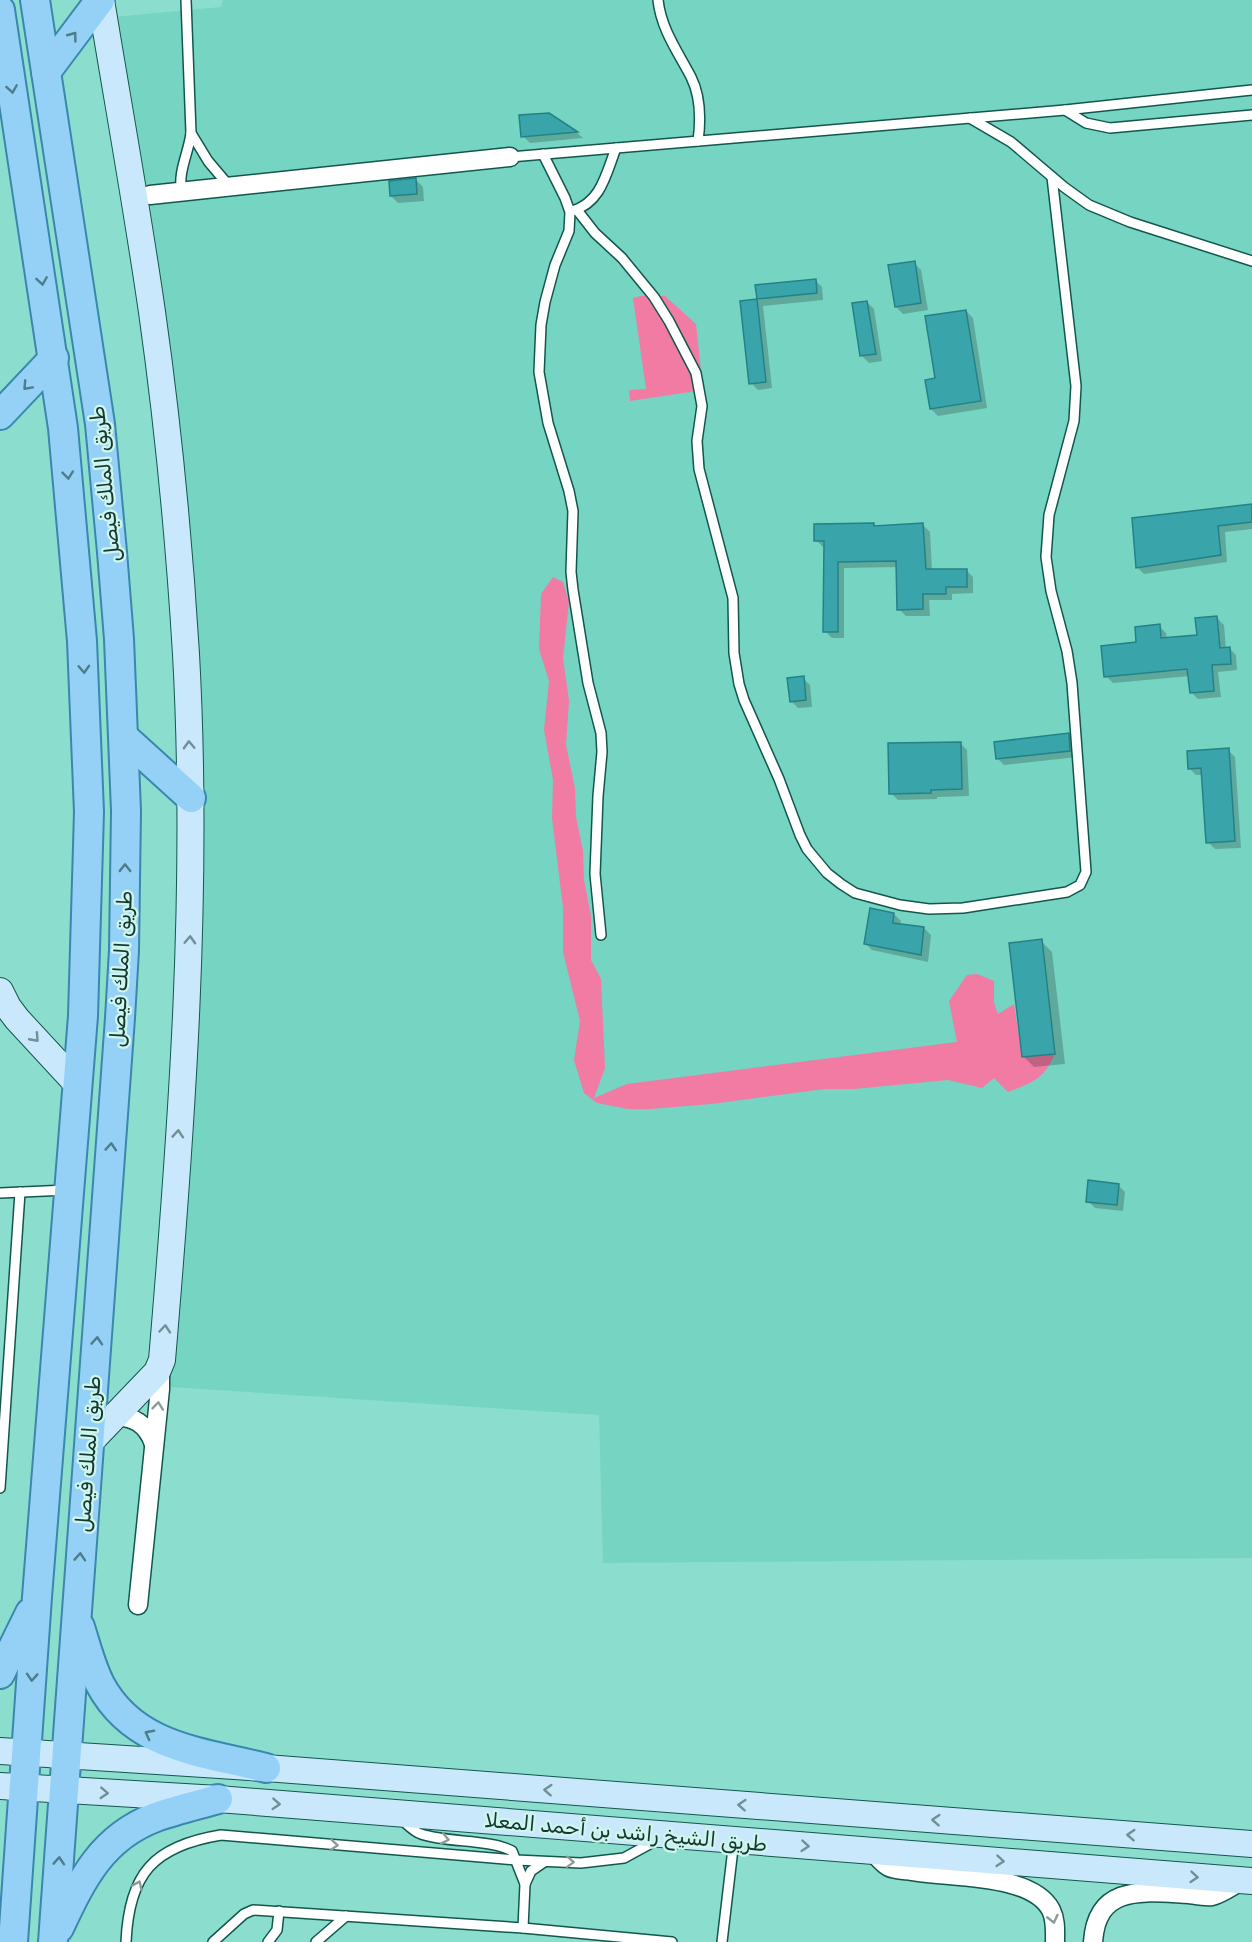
<svg xmlns="http://www.w3.org/2000/svg" width="1252" height="1942" viewBox="0 0 1252 1942" font-family="Rubik,Vazirmatn,sans-serif">
	<style>
		.built { fill: #76d4c2 }
		.green { fill: #f17ba2 }
		.shadow { fill: #0003 }
		.building { fill: #39a4aa; stroke: #248287; stroke-width: 1.5 }
		.lines { fill: none; stroke-linecap: round; stroke-linejoin: round }
		.lane-casing { stroke: #12574c; stroke-width: 12 }
		.street-casing { stroke: #12574c; stroke-width: 21 }
		.secondary-casing { stroke: #12574c; stroke-width: 28 }
		.primary-casing { stroke: #3a87ae; stroke-width: 32 }
		.lane { stroke: #fff; stroke-width: 9 }
		.street { stroke: #fff; stroke-width: 18 }
		.secondary { stroke: #cae8fb; stroke-width: 26 }
		.primary { stroke: #95d1f7; stroke-width: 28 }
		.oneway { stroke: #4e7d8a }
		.oneway2 { stroke: #6f9096 }
		.oneway3 { stroke: #8a9c98 }
		.labels { text-anchor: middle; stroke-width: 4.5; stroke-linejoin: round; paint-order: stroke }
		.street-label { font-size: 21px; fill: #143831; stroke: #cff6ed }
	</style>
	<rect width="100%" height="100%" fill="#8bdece"/>
	<polygon class="built" points="223,0 1252,0 1252,1558 603,1563 599,1415 156,1386 191,679 102,18 221,7"/>
	<g class="green">
		<polygon points="641,296 665,296 696,324 703,390 630,401 629,390 646,389 633,298"/>
		<path d="M553,577L563,582L569,602L563,658L569,701L566,745L575,788L576,817L583,851L584,880L591,916V960L601,979L605,1068L594,1098L627,1084L957,1042L949,1001L967,975L977,974L994,981V1003L998,1014L1014,1004L1022,1057L1055,1054C1043,1080 1033,1082 1008,1092L994,1078L982,1088L948,1080L854,1089H824L711,1104L650,1109H628L597,1103L584,1093L574,1060L580,1021L563,952V908L552,818L553,780L544,730L549,681L539,649L541,594Z"/>
	</g>
	<g class="shadow">
		<polygon points="549,115 577,133 583,138 530,143 523,136"/>
		<polygon points="416,180 423,187 424,201 398,203 391,196"/>
		<polygon points="914,263 921,270 928,310 903,314 896,307"/>
		<polygon points="815,280 822,287 823,300 763,306 772,388 758,390 751,383 742,302 759,300 757,286"/>
		<polygon points="867,302 874,309 882,361 869,363 862,356"/>
		<polygon points="966,311 973,318 987,408 938,416 931,409 937,380"/>
		<polygon points="1252,506 1252,529 1225,532 1227,562 1144,574 1137,567"/>
		<polygon points="874,525 876,527 923,525 930,532 932,571 966,570 973,577 973,593 952,594 952,600 929,600 930,616 906,616 899,609 898,567 844,568 844,638 832,638 825,631 825,547 823,547 816,540"/>
		<polygon points="1217,618 1224,625 1226,649 1229,648 1236,655 1237,670 1218,672 1221,697 1198,699 1191,692 1190,676 1113,683 1106,676 1138,644 1159,626 1166,633 1167,639 1199,636"/>
		<polygon points="803,678 810,685 812,707 798,708 791,701"/>
		<polygon points="1068,735 1075,742 1077,757 1004,765 997,758"/>
		<polygon points="960,743 967,750 969,796 937,797 937,799 898,800 891,793"/>
		<polygon points="1228,750 1235,757 1241,848 1215,849 1208,842 1203,775 1196,775 1189,768"/>
		<polygon points="894,914 901,921 900,926 924,928 931,935 928,962 872,950 865,943"/>
		<polygon points="1041,941 1052,952 1065,1064 1034,1067 1023,1056"/>
		<polygon points="1118,1185 1125,1192 1123,1211 1095,1208 1088,1201"/>
	</g>
	<g class="building">
		<polygon points="549,113 578,132 521,137 519,115"/>
		<polygon points="416,178 417,194 390,196 389,181"/>
		<polygon points="915,261 921,303 895,307 888,265"/>
		<polygon points="816,279 817,293 757,299 755,285"/>
		<polygon points="757,299 766,382 749,384 740,301"/>
		<polygon points="867,301 876,354 860,356 852,303"/>
		<polygon points="966,310 981,401 930,409 925,380 935,378 925,316"/>
		<polygon points="1252,504 1252,522 1218,526 1221,555 1136,568 1132,518"/>
		<polygon points="874,523 874,526 923,523 926,569 967,569 967,587 946,587 946,594 923,594 923,609 897,610 896,561 838,562 838,632 823,632 824,541 814,541 814,524"/>
		<polygon points="1217,616 1220,648 1230,647 1231,664 1212,665 1214,691 1190,693 1187,669 1104,677 1101,646 1136,642 1135,627 1160,624 1161,638 1197,635 1195,618"/>
		<polygon points="804,676 806,700 790,702 787,678"/>
		<polygon points="1069,733 1070,751 996,759 994,742"/>
		<polygon points="961,742 962,789 931,790 931,793 889,794 888,743"/>
		<polygon points="1229,748 1235,841 1206,843 1201,768 1188,769 1187,751"/>
		<polygon points="870,908 894,913 893,923 924,927 921,955 864,944"/>
		<polygon points="1042,939 1055,1054 1022,1057 1009,943"/>
		<polygon points="1088,1180 1119,1184 1117,1205 1086,1202"/>
	</g>
	<g class="lines">
		<defs>
			<g id="lane">
				<path d="M658,0C661,29 678,52 691,77C701,97 701,119 698,141"/>
				<polyline points="1065,110 1086,123 1110,128 1252,115"/>
				<polyline points="970,118 1011,142 1064,187 1089,205 1130,222 1252,261"/>
				<polyline points="191,133 208,161 230,187"/>
				<polyline points="543,154 565,198 570,212 569,231 555,265 545,302 541,325 539,372 548,423 569,491 573,511 571,572 573,590 588,683 601,733 602,752 598,796 595,874 601,935"/>
				<polyline points="510,157 1065,110 1252,90"/>
				<path d="M182,192C177,173 189,152 191,133L186,0"/>
				<polyline points="577,210 595,233 622,258 654,297 669,321 696,373 702,406 697,441 699,469 733,598 734,653 739,684 744,700 779,779 800,835 807,849 827,873 841,884 855,893 900,905 929,909 963,908 1067,892 1080,885 1086,872 1072,683 1067,651 1051,591 1046,557 1049,515 1074,421 1076,386 1052,177"/>
				<path d="M572,211C601,203 606,174 616,148"/>
				<polyline points="0,1193 67,1190"/>
				<polyline points="0,1488 20,1192"/>
				<path d="M402,1820C408,1825 414,1832 421,1834C447,1843 490,1839 512,1851L525,1884L523,1928"/>
				<polyline points="525,1884 531,1871 544,1862"/>
				<path d="M126,1942C129,1874 153,1846 221,1835L516,1860L581,1863L624,1858L657,1840"/>
				<polyline points="213,1942 244,1914 253,1910 523,1928 672,1942"/>
				<polyline points="268,1942 277,1930 279,1911"/>
				<polyline points="316,1942 346,1916"/>
				<polyline points="722,1942 734,1840"/>
			</g>
			<g id="street">
				<polyline points="150,195 510,157"/>
				<path d="M112,1417C133,1415 147,1424 154,1444"/>
				<polyline points="138,1605 160,1389 160,1368"/>
				<path d="M872,1851C877,1856 883,1864 889,1867C895,1870 905,1870 912,1871C949,1878 1032,1873 1051,1910C1056,1920 1055,1931 1055,1942"/>
				<path d="M1093,1942C1097,1883 1145,1892 1189,1894C1196,1895 1205,1897 1212,1896C1221,1894 1232,1886 1241,1881"/>
			</g>
			<g id="secondary">
				<polyline points="0,991 8,1007 17,1019 78,1085"/>
				<path d="M89,1443L157,1372L162,1360C182,1125 199,889 186,654C179,539 168,425 152,312C137,208 118,104 101,0"/>
				<polyline points="0,1751 266,1768 1252,1844"/>
				<polyline points="0,1786 218,1799 1252,1881"/>
			</g>
			<g id="primary">
				<polyline points="35,0 100,424 112,552 119,639 126,811 124,950 120,1018 53,1942"/>
				<polyline points="0,10 63,428 82,641 89,812 83,1016 37,1597 13,1942"/>
				<polyline points="46,72 100,0"/>
				<polyline points="0,415 54,358"/>
				<polyline points="124,737 191,798"/>
				<path d="M80,1627C86,1646 91,1666 100,1684C134,1748 202,1752 266,1768"/>
				<polyline points="0,1674 30,1613"/>
				<path d="M59,1928C82,1879 102,1837 156,1817C176,1810 197,1805 218,1799"/>
			</g>
		</defs>
		<use href="#lane" class="lane-casing"/>
		<use href="#street" class="street-casing"/>
		<use href="#secondary" class="secondary-casing"/>
		<use href="#primary" class="primary-casing"/>
		<use href="#lane" class="lane"/>
		<use href="#street" class="street"/>
		<use href="#secondary" class="secondary"/>
		<use href="#primary" class="primary"/>
	</g>
	<defs><path id="oneway-chevron" d="M-2-3.5L2.5 0L-2 3.5" fill="none" stroke-width="1.6" stroke-linecap="round" stroke-linejoin="round" transform="scale(1.5)"/></defs>
	<g class="oneway">
		<use href="#oneway-chevron" transform="translate(73 36) rotate(-53)"/>
		<use href="#oneway-chevron" transform="translate(12 89) rotate(81)"/>
		<use href="#oneway-chevron" transform="translate(42 281) rotate(81)"/>
		<use href="#oneway-chevron" transform="translate(27 386) rotate(133)"/>
		<use href="#oneway-chevron" transform="translate(68 475) rotate(84)"/>
		<use href="#oneway-chevron" transform="translate(84 669) rotate(87)"/>
		<use href="#oneway-chevron" transform="translate(125 868) rotate(-90)"/>
		<use href="#oneway-chevron" transform="translate(111 1147) rotate(-86)"/>
		<use href="#oneway-chevron" transform="translate(97 1341) rotate(-86)"/>
		<use href="#oneway-chevron" transform="translate(80 1557) rotate(-86)"/>
		<use href="#oneway-chevron" transform="translate(32 1677) rotate(94)"/>
		<use href="#oneway-chevron" transform="translate(149 1734) rotate(-152)"/>
		<use href="#oneway-chevron" transform="translate(59 1861) rotate(-86)"/>
	</g>
	<g class="oneway2">
		<use href="#oneway-chevron" transform="translate(189 745) rotate(-92)"/>
		<use href="#oneway-chevron" transform="translate(190 940) rotate(-87)"/>
		<use href="#oneway-chevron" transform="translate(35 1038) rotate(48)"/>
		<use href="#oneway-chevron" transform="translate(178 1134) rotate(-86)"/>
		<use href="#oneway-chevron" transform="translate(165 1329) rotate(-85)"/>
		<use href="#oneway-chevron" transform="translate(548 1790) rotate(-176)"/>
		<use href="#oneway-chevron" transform="translate(104 1793) rotate(3)"/>
		<use href="#oneway-chevron" transform="translate(276 1804) rotate(4)"/>
		<use href="#oneway-chevron" transform="translate(742 1805) rotate(-176)"/>
		<use href="#oneway-chevron" transform="translate(936 1820) rotate(-176)"/>
		<use href="#oneway-chevron" transform="translate(1131 1835) rotate(-176)"/>
		<use href="#oneway-chevron" transform="translate(805 1846) rotate(5)"/>
		<use href="#oneway-chevron" transform="translate(1000 1861) rotate(5)"/>
		<use href="#oneway-chevron" transform="translate(1194 1877) rotate(5)"/>
	</g>
	<g class="oneway3">
		<use href="#oneway-chevron" transform="translate(158 1406) rotate(-84)"/>
		<use href="#oneway-chevron" transform="translate(445 1839) rotate(11)"/>
		<use href="#oneway-chevron" transform="translate(334 1845) rotate(5)"/>
		<use href="#oneway-chevron" transform="translate(570 1862) rotate(2)"/>
		<use href="#oneway-chevron" transform="translate(138 1885) rotate(-66)"/>
		<use href="#oneway-chevron" transform="translate(1053 1919) rotate(77)"/>
	</g>
	<g class="labels">
		<g class="street-label">
			<text transform="translate(105 484) rotate(-96)" y="7">طريق الملك فيصل</text>
			<text transform="translate(121 969) rotate(-87)" y="7">طريق الملك فيصل</text>
			<text transform="translate(88 1454) rotate(-86)" y="7">طريق الملك فيصل</text>
			<text transform="translate(626 1832) rotate(5)" y="7">طريق الشيخ راشد بن أحمد المعلا</text>
		</g>
	</g>
</svg>
